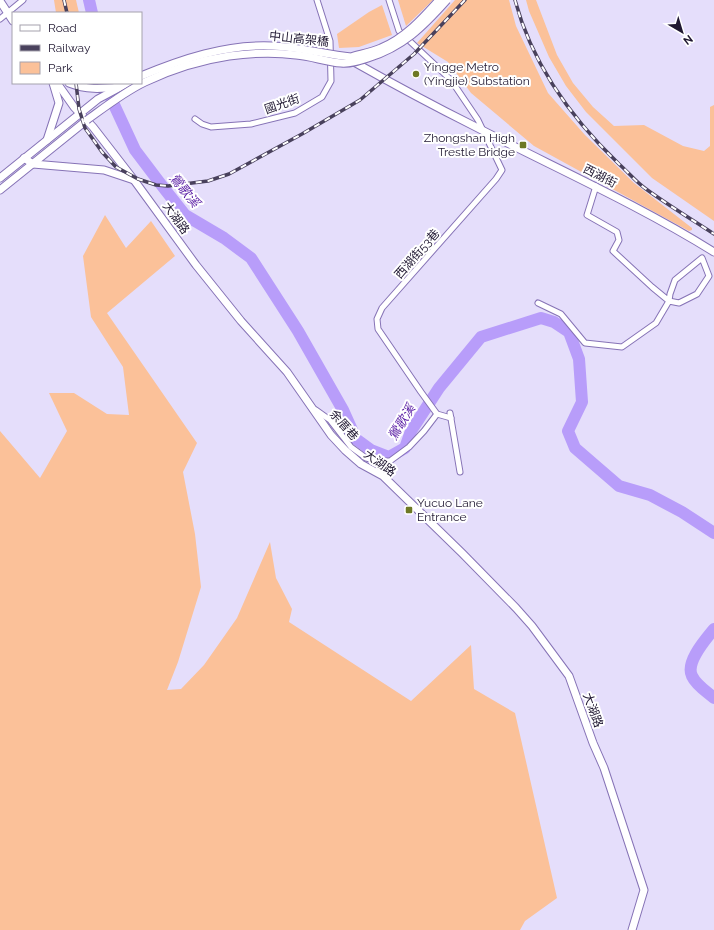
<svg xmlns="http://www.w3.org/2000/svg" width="714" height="930" viewBox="0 0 714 930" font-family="Raleway,'Noto Sans TC',sans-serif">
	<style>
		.green { fill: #fbc199 }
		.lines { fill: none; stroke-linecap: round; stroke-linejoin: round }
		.river { stroke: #b89dfa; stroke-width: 12 }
		.street-casing { stroke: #8673b6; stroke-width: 7 }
		.secondary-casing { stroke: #8673b6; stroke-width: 9 }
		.street { stroke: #fff; stroke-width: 5 }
		.secondary { stroke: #fff; stroke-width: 7 }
		.rail-casing { stroke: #49415c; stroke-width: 3.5 }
		.rail { stroke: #fff; stroke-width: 2; stroke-dasharray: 6; stroke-linecap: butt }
		.secondary-bridge-casing { stroke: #8673b6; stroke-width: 9; stroke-linecap: butt }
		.secondary-bridge { stroke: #fff; stroke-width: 7 }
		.poi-dot { fill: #6e7925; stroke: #fff; stroke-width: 1.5 }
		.labels { text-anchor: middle; stroke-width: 4; stroke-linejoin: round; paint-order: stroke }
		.street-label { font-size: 12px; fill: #1f1731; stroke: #fff }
		.poi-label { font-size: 12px; fill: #1f1731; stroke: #fff; text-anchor: start }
		.water-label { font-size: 13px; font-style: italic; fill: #591ca4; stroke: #fff }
	</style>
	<rect width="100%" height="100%" fill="#e5defb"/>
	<g class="green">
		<polygon points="54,0 76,0 79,13 56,13"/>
		<polygon points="398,0 433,0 406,26"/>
		<polygon points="455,0 509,0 516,26 548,93 585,135 634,183 692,228 692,230 689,231 534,146 471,93 448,62 417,43"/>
		<polygon points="526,0 536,0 557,55 573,83 593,107 614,126 644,125 683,146 704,151 710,146 710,107 714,105 714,221 652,178 586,112 566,86 549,57 529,11"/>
		<polygon points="382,5 392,35 359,47 339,48 337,34 369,12"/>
		<polygon points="105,215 126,248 151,221 175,256 107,313 197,443 183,472 195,534 201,587 178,662 167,690 181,689 204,665 237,618 270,542 276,578 292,609 289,622 411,701 471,645 474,689 515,713 557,898 525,921 520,930 0,930 0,431 40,478 67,431 49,393 74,393 107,414 129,415 123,367 91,317 83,256"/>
	</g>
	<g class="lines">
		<g class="river">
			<polyline points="89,0 92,13"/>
			<polyline points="104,83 135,150 163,187 185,215 224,238 251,258 298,331 343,410 356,439 371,450 389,457 405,448 411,431 439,388 481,337 541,318 554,322 569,332 579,359 582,402 568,431 575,448 619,486 650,495 682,512 714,533"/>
			<path d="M714,629C706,639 685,662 692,676C696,685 707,692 714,698"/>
		</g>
		<defs>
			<g id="street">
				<polyline points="389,0 399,31 451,80 478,120 502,170 496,179 382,308 377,319 378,329 421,392 437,414 451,418"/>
				<polyline points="0,19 23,0"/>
				<polyline points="195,119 202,124 211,127 251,124 295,113 322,97 331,81 330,41 317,0"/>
				<polyline points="538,303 561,314 585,343 622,347 656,323 669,301 670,294 675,280 702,258 709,276 697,294 679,303 669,301 652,287 613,251 619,240 617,232 587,215 596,186"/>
				<polyline points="316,410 330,420 351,447 366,458 379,461 390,461 409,447 424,431 437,414"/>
				<polyline points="450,413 460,472"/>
			</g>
			<g id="secondary">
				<polyline points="0,1 13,21"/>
				<path d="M352,58L354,62C393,84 432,105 472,125C553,167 637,204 714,252"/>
				<polyline points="57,83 74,107 93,127 134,180 196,265 241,321 287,372 331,435 345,450 361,464 383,476 462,553 516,608 532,626 569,676 593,743 604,768 644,890 632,930"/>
				<path d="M69,83C87,90 100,89 119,87"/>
				<polyline points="47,140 59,103 53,83"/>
				<polyline points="24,158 33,164 104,170 134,180"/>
				<polyline points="0,178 98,99 128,83"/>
				<polyline points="0,190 87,120"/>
			</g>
		</defs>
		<use href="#street" class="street-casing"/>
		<use href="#secondary" class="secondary-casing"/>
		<use href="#street" class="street"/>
		<use href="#secondary" class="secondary"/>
		<defs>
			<g id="rail">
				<polyline points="64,0 67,13"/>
				<path d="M515,0C532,64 572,119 619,164C628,172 636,182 646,189C668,205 691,219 714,234"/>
				<polyline points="76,83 79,109 85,128 102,152 116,167 138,179 156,185 168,186 208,181 229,174 302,134 360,100 414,54 465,0"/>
			</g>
		</defs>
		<use href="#rail" class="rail-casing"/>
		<use href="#rail" class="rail"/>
		<defs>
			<g id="secondary-bridge">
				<path d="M141,76C182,59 226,44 272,46C298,47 324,54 351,57C361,54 372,52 381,48C405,38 422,19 439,0"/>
				<path d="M87,120C105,107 124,92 145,82C170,70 202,60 229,56C251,53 274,52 296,55C311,56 326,62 341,63C350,64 359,61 368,58C403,47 423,27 447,0"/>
			</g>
		</defs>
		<use href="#secondary-bridge" class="secondary-bridge-casing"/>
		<use href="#secondary-bridge" class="secondary-bridge"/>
	</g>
	<g class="poi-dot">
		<circle cx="416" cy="74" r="4"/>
		<rect x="519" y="141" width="8" height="8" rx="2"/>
		<rect x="405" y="506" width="8" height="8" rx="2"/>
	</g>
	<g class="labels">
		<g class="street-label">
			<text transform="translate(299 39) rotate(6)" y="4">中山高架橋</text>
			<text transform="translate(282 104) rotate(-19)" y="4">國光街</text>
			<text transform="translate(600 176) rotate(27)" y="4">西湖街</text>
			<text transform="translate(176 218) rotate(54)" y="4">大湖路</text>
			<text transform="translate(417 254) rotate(-49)" y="4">西湖街53巷</text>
			<text transform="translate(344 425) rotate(48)" y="4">余厝巷</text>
			<text transform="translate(380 463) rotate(36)" y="4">大湖路</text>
			<text transform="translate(593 710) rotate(70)" y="4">大湖路</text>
		</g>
		<g class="poi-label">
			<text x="424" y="71">Yingge Metro<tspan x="424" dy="14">(Yingjie) Substation</tspan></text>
			<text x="515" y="142" text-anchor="end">Zhongshan High<tspan x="515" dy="14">Trestle Bridge</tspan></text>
			<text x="417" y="507">Yucuo Lane<tspan x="417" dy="14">Entrance</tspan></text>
		</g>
		<g class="water-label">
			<text transform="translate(185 190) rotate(50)" y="5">鶯歌溪</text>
			<text transform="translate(401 422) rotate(-59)" y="5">鶯歌溪</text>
		</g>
	</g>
	<rect x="12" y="12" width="130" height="72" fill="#ffffff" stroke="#a5a2ad"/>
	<rect x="20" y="25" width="20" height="6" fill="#ffffff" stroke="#a5a2ad"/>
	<text x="48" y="32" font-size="12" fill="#1f1731">Road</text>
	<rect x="20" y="45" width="20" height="6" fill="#49415c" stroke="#a5a2ad"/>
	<text x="48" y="52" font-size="12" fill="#1f1731">Railway</text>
	<rect x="20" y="62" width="20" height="12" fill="#fbc199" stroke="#a5a2ad"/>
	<text x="48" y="72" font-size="12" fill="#1f1731">Park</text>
	<g transform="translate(682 32) rotate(142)" stroke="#ffffff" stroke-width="3" paint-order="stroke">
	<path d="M0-3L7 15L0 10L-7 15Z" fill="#1f1731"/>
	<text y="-6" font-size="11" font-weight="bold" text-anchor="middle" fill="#1f1731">N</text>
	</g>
</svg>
